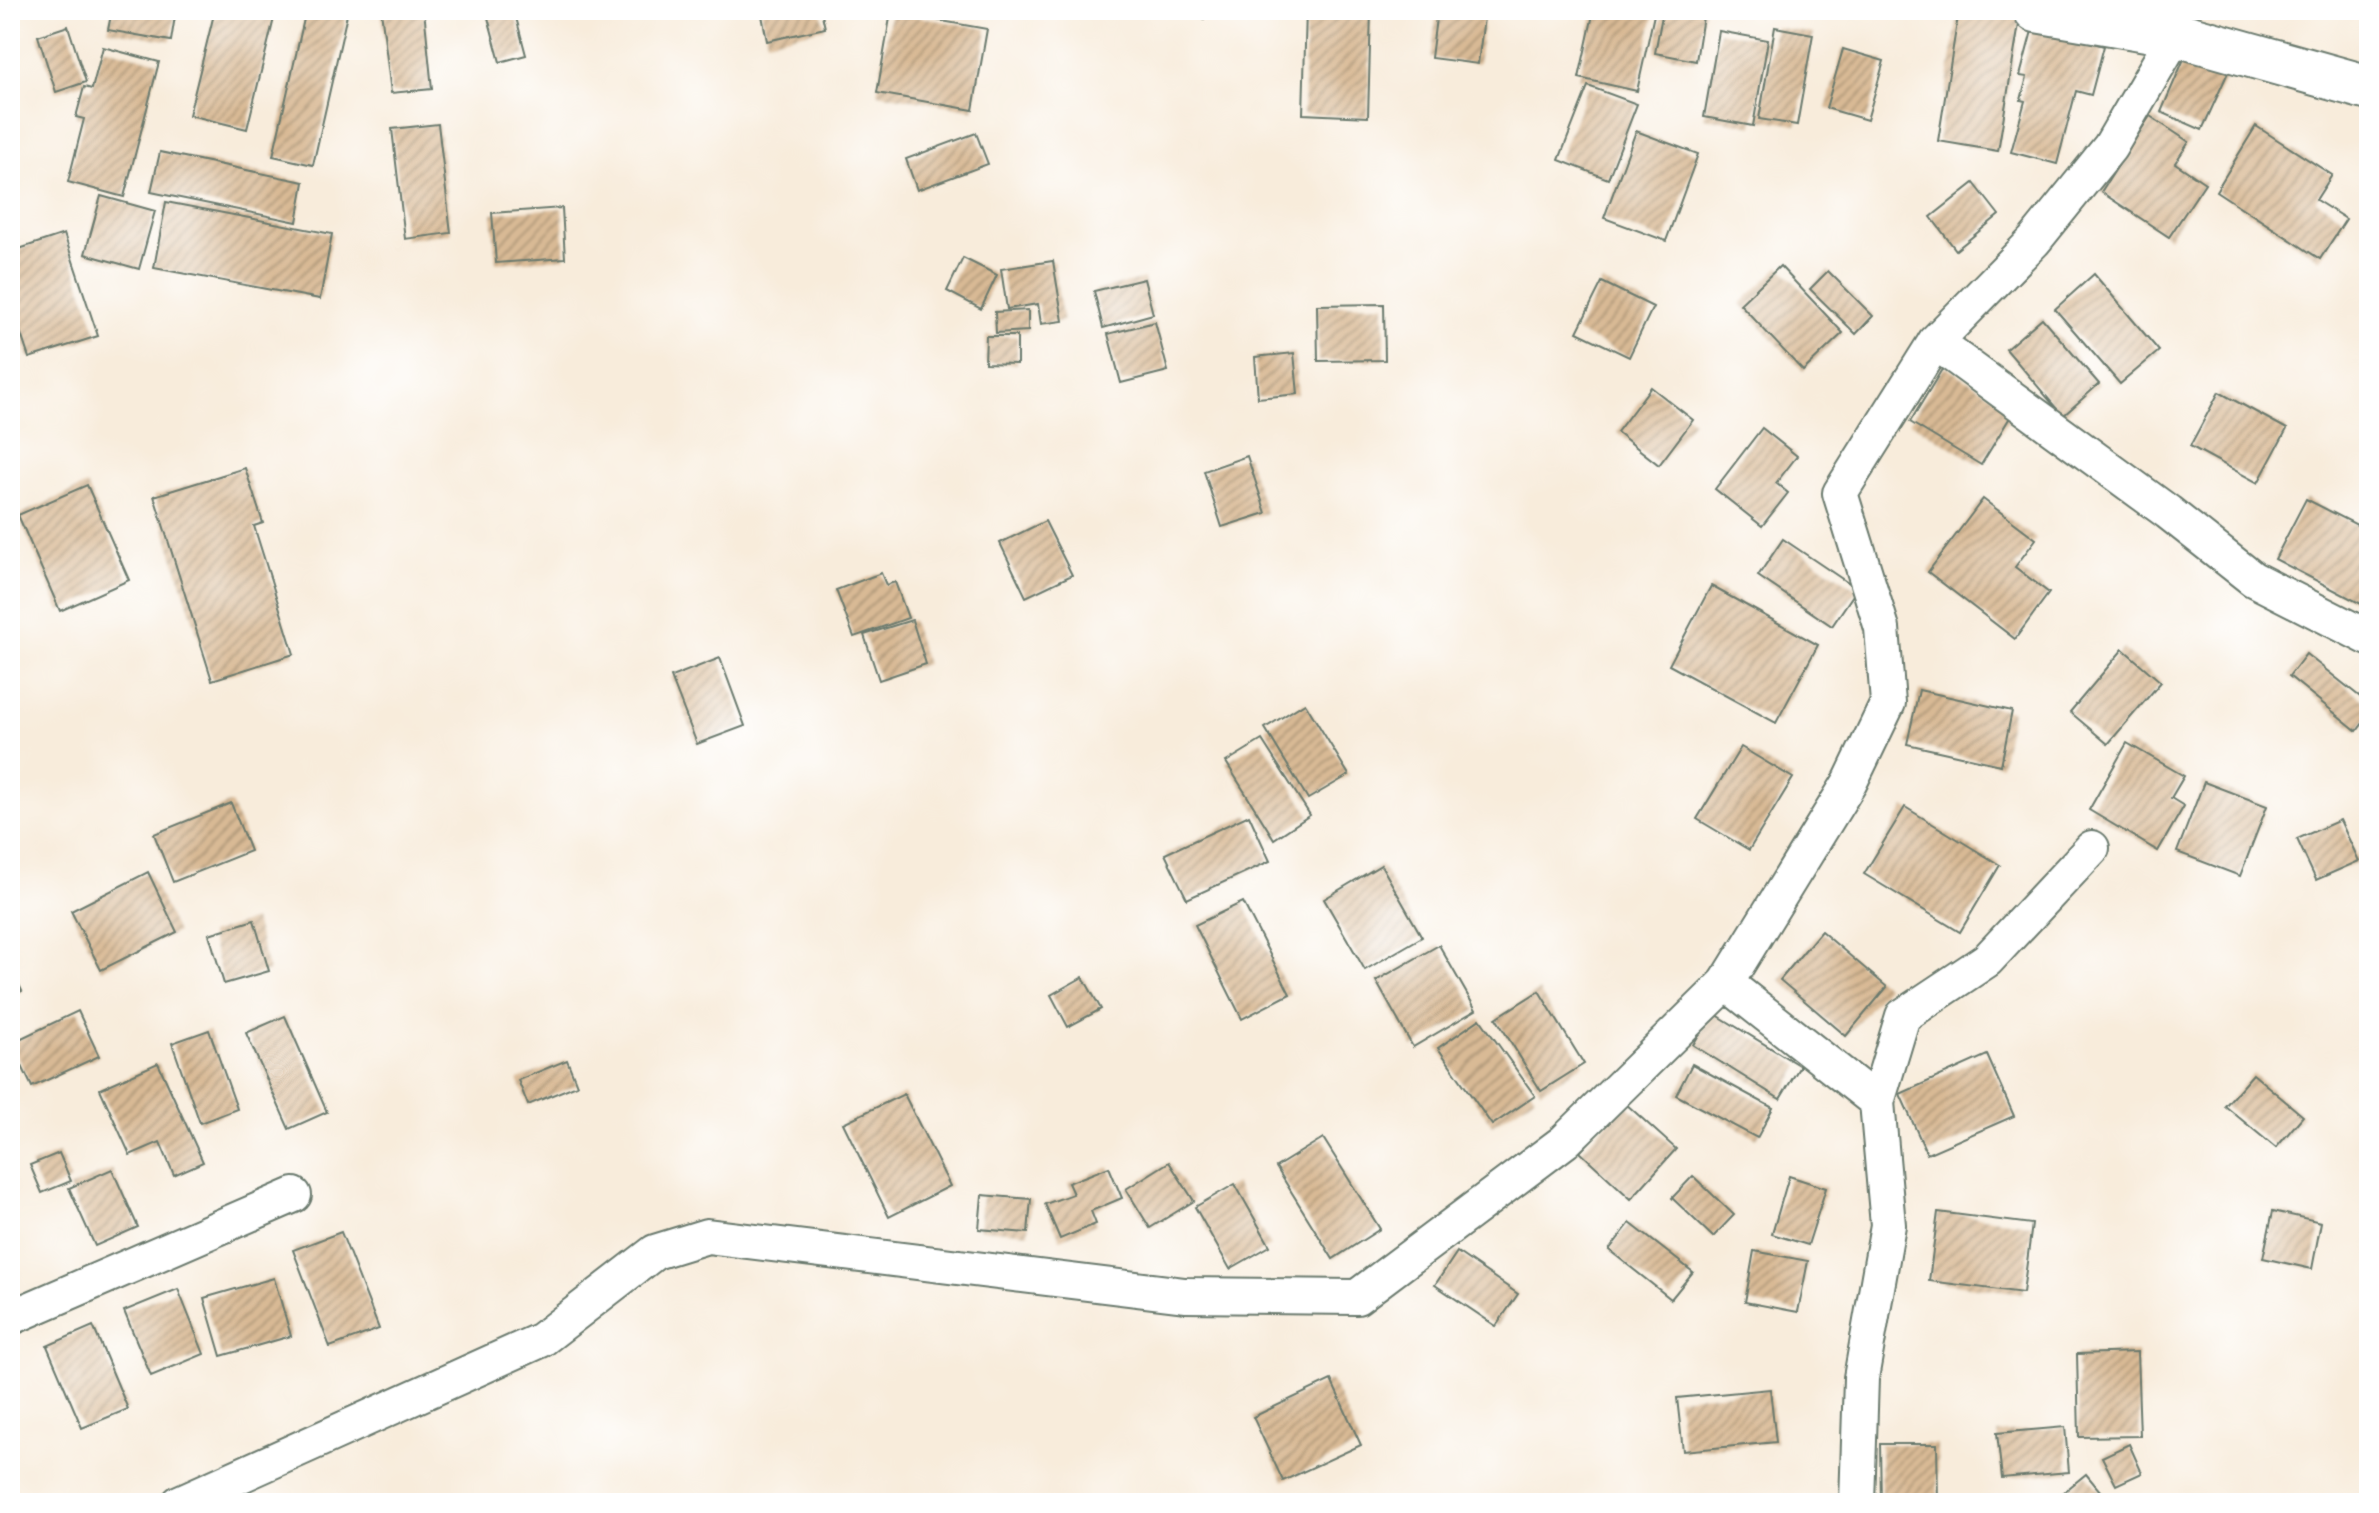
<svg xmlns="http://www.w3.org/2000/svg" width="2379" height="1513" viewBox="0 0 2379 1513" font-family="Mali,sans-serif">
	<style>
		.building { fill: url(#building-hatch) }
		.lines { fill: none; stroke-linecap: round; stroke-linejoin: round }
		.street-casing { stroke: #6b7a6e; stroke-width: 38 }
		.secondary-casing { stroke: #6b7a6e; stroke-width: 48 }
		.street { stroke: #fff; stroke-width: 34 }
		.secondary { stroke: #fff; stroke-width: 44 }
	</style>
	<defs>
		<pattern id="building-hatch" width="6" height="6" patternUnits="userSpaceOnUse" patternTransform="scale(2)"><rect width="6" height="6" fill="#d9ba95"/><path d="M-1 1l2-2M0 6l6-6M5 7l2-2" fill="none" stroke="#af987a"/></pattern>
	</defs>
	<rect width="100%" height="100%" fill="#fff"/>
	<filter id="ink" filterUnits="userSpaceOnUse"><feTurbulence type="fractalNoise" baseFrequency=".0125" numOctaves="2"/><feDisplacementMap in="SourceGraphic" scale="16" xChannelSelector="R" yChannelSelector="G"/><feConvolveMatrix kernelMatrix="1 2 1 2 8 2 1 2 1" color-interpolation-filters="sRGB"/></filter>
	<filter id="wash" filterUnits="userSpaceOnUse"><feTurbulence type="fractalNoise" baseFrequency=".006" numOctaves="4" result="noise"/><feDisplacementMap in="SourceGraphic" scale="32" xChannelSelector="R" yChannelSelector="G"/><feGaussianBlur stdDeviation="1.8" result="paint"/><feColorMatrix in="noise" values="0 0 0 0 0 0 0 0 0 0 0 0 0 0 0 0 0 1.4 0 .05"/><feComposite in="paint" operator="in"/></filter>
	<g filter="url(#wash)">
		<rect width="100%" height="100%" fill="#f8ecdb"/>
		<g id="blocks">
			<g class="building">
				<polygon points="112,10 176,10 171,41 108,30"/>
				<polygon points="215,10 276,10 247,129 189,115"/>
				<polygon points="306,10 348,10 313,165 273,156"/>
				<polygon points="381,10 424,10 432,89 391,93"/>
				<polygon points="486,10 514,10 526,55 500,62"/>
				<polygon points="761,10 821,10 825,28 767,41"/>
				<polygon points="1179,10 1207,10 1204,19"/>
				<polygon points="1306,10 1371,10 1368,117 1303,114"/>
				<polygon points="1437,10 1485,10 1478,64 1431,58"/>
				<polygon points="1594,10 1655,10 1637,91 1579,78"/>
				<polygon points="1663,10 1704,10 1696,61 1655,53"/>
				<polygon points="1959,10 2020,18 1998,151 1938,141"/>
				<polygon points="891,12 987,29 973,110 877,93"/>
				<polygon points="68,26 86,82 56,92 38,36"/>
				<polygon points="1775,27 1813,34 1797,125 1759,119"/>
				<polygon points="2033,27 2104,46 2091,95 2076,91 2057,164 2011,152 2025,101 2021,100 2027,77 2020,76"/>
				<polygon points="1719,31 1768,40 1753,126 1704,117"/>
				<polygon points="103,47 159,62 124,197 68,182 84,119 76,117 84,87 92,89"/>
				<polygon points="1843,49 1884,61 1867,120 1826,108"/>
				<polygon points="2187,52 2229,70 2202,130 2161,112"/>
				<polygon points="1588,86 1637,104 1608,179 1559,160"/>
				<polygon points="2150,116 2189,142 2175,163 2205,183 2169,237 2101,192"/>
				<polygon points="438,124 451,233 405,239 392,129"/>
				<polygon points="2256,126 2332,175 2316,200 2346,219 2320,259 2216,191"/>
				<polygon points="1636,131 1698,154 1666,241 1604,218"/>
				<polygon points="976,133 988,164 917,190 906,159"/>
				<polygon points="160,152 304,182 297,222 151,192"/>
				<polygon points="1974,183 1999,215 1956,250 1931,217"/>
				<polygon points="101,196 155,211 139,269 85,254"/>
				<polygon points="166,202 332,234 320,299 154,268"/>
				<polygon points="562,208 565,258 496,263 492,213"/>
				<polygon points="64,234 98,336 29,358 10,301 10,252"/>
				<polygon points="963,258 997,275 981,309 947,291"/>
				<polygon points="1053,261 1063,321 1041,324 1038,304 1007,309 1001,269"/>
				<polygon points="1780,266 1843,333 1803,371 1740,304"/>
				<polygon points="1828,271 1873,316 1856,334 1810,289"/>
				<polygon points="2094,274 2159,351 2120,384 2055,309"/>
				<polygon points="1144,279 1153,314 1103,328 1094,291"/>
				<polygon points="1602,282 1653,307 1629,357 1577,332"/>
				<polygon points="1384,304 1385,360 1318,361 1317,305"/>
				<polygon points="1028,310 1028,331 996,333 995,312"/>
				<polygon points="2042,318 2099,384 2063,416 2006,349"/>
				<polygon points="1155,322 1168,371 1121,383 1108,334"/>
				<polygon points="986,336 1017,336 1017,364 985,363"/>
				<polygon points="1294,353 1298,394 1258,398 1255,357"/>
				<polygon points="1944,366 2015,409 1981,465 1910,422"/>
				<polygon points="1651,387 1693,420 1659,465 1617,432"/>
				<polygon points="2219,392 2287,429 2258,483 2190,446"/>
				<polygon points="1762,428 1797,456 1776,483 1788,493 1762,526 1715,489"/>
				<polygon points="1247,456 1266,513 1222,527 1204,471"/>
				<polygon points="245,468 263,523 254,526 294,654 212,680 154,496"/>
				<polygon points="87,485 129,580 60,611 18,515"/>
				<polygon points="1983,499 2036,539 2015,567 2049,593 2015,639 1928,572"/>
				<polygon points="2306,499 2369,531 2369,608 2275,559"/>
				<polygon points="1045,521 1072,575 1026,597 1000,543"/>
				<polygon points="1783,539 1857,589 1832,626 1758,576"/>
				<polygon points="881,573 886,585 895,582 908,618 854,637 836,590"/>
				<polygon points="1711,586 1818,645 1776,723 1669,665"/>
				<polygon points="912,620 926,664 879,680 864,635"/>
				<polygon points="2123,649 2161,682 2108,744 2070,712"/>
				<polygon points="2306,654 2369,704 2369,715 2357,731 2289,676"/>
				<polygon points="720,658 745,726 697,744 671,677"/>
				<polygon points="1919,690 2012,711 2001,765 1907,744"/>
				<polygon points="1305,703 1349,775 1308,799 1265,728"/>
				<polygon points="1262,740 1310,815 1274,839 1226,762"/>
				<polygon points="2127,743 2184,776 2171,798 2184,806 2158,851 2089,810"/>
				<polygon points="1741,747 1793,778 1749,850 1697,819"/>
				<polygon points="2204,782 2267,806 2240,876 2177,852"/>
				<polygon points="231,803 250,851 173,882 154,834"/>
				<polygon points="1905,807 2000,865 1960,932 1864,874"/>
				<polygon points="1249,815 1270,861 1187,899 1165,854"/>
				<polygon points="2340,820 2359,861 2316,880 2297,839"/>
				<polygon points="1381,865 1422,937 1365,970 1324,899"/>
				<polygon points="148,872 177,932 101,970 71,911"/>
				<polygon points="1243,902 1290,994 1242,1019 1195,925"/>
				<polygon points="254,920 269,971 224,984 209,934"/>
				<polygon points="1821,931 1887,987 1846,1036 1780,980"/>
				<polygon points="1439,945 1476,1010 1413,1047 1376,981"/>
				<polygon points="10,966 22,991 10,996"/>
				<polygon points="1083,977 1101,1009 1068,1027 1051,995"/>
				<polygon points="1539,991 1584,1064 1541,1091 1496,1018"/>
				<polygon points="78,1011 99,1056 32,1087 11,1043"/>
				<polygon points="1712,1012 1800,1066 1780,1099 1693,1045"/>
				<polygon points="285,1016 327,1112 289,1129 246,1033"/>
				<polygon points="1480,1019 1535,1096 1492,1125 1438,1048"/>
				<polygon points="209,1030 237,1109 200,1123 172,1043"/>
				<polygon points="1987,1055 2014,1116 1927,1154 1900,1094"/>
				<polygon points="567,1060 577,1085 528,1105 518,1080"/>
				<polygon points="158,1063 203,1162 174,1175 160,1142 130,1155 100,1089"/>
				<polygon points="1692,1064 1773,1108 1757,1138 1676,1095"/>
				<polygon points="2253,1074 2303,1116 2276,1148 2225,1106"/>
				<polygon points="904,1094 950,1186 889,1217 843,1123"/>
				<polygon points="1625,1103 1676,1149 1631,1199 1580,1152"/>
				<polygon points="1323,1138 1380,1229 1333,1259 1276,1167"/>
				<polygon points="59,1153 71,1181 42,1193 30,1165"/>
				<polygon points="1169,1162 1194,1201 1150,1228 1126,1189"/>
				<polygon points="1109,1167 1122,1198 1091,1211 1096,1224 1060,1239 1045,1204 1073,1194 1068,1183"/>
				<polygon points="112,1169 138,1227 95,1246 69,1188"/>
				<polygon points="1693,1176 1734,1215 1713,1237 1672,1198"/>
				<polygon points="1789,1176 1826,1188 1808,1245 1772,1234"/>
				<polygon points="1235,1184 1270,1246 1230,1269 1195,1207"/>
				<polygon points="982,1195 1031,1199 1028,1233 979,1229"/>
				<polygon points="2273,1211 2321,1222 2312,1269 2263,1258"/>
				<polygon points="1938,1212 2032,1224 2023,1293 1929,1281"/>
				<polygon points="1630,1223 1693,1272 1671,1299 1609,1250"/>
				<polygon points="341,1232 379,1329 330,1347 293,1250"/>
				<polygon points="1754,1251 1808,1261 1798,1312 1745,1302"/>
				<polygon points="1457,1252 1518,1294 1496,1326 1435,1285"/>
				<polygon points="274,1278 291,1336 221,1356 204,1298"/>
				<polygon points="178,1289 204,1354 151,1376 124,1311"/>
				<polygon points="93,1326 128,1409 82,1428 47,1346"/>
				<polygon points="2137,1352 2140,1436 2079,1437 2077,1354"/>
				<polygon points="1331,1380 1361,1445 1283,1481 1253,1417"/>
				<polygon points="1770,1389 1776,1442 1683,1451 1677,1398"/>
				<polygon points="2065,1427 2069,1472 2002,1478 1997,1433"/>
				<polygon points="1880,1444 1937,1444 1938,1503 1881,1503"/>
				<polygon points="2129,1444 2142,1473 2116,1485 2102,1457"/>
				<polygon points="2086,1474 2110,1503 2054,1503 2053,1501"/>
			</g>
		</g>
	</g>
	<g filter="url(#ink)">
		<use href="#blocks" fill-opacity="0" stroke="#6b7a6e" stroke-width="2"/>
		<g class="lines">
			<defs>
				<g id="street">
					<polyline points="1935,342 2168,512 2253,579 2369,638"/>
					<polyline points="1726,983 1877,1102 1888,1225 1861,1378 1857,1503"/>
					<polyline points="1877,1102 1903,1016 1987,960 2092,848"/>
					<polyline points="10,1318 294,1195"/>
					<polyline points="179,1503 541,1340 655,1252 707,1236 1185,1295 1357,1297 1565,1141 1726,983 1850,782 1888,703 1882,628 1840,493 1935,342 2034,241 2110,147 2176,34 2169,10"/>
				</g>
				<polyline id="secondary" points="2036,10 2176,34 2369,88"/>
			</defs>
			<use href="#street" class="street-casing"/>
			<use href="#secondary" class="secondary-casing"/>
			<use href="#street" class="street"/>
			<use href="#secondary" class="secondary"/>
		</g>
	</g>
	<rect width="2379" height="1513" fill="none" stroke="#fff" stroke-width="40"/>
</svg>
